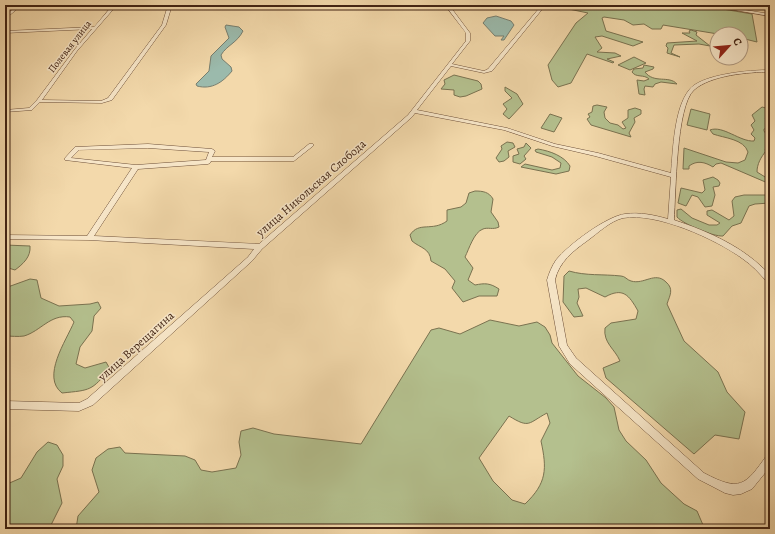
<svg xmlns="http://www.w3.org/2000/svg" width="775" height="534" viewBox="0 0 775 534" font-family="Alegreya,serif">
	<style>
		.green { fill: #b4c08e; stroke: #7a7250; fill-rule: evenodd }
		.water { fill: #9bbaac; stroke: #777e6f }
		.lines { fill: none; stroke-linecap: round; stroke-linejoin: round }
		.street-casing { stroke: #6e5039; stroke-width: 1 }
		.street { fill: #f7e6c8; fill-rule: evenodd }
		.labels { text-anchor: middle; stroke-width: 3; stroke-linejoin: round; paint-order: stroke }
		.far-street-label { font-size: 10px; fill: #412313; stroke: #f7e6c8 }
		.street-label { font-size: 12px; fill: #412313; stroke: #f7e6c8 }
	</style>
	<rect width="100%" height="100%" fill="#f3d9ab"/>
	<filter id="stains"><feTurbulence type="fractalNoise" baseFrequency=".005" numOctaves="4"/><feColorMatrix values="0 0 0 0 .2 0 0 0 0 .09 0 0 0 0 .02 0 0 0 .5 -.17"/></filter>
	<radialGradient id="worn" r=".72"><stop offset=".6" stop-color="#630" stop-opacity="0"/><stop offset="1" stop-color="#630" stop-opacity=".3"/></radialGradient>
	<g class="green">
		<polygon points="561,5 699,5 752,14 757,42 741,38 741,34 718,34 663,25 661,29 652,29 644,24 633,25 624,20 604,17 602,18 606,31 643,42 633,46 602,36 595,37 602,48 597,52 615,53 621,56 607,59 614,62 613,63 587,54 571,83 558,87 552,80 548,65 576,23 588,13 559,7"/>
		<polygon points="691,30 697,32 696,35 710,46 699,44 674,45 671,53 680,57 667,53 668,48 666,46 667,43 697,41 682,33 690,33 689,31"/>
		<polygon points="634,57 646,63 630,70 618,65"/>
		<path d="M644,65L654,67L653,69L645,72C654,84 669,75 677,84L661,82L655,84L653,87L645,86L644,89L645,95L639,94L637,80L644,81L649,79C644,74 636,78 632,72L634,69L643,68Z"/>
		<polygon points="454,75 478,81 481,84 482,89 466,96 460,97 454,95 454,90 441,89 445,84 444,80"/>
		<polygon points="505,87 517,94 523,104 509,119 503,114 507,109 503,104 512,98 505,91"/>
		<polygon points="597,105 607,107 604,112 605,118 610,123 618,125 623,129 626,128 622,122 628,118 628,110 635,108 641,110 641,114 634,118 635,122 629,133 631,137 591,125 587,119 590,117 588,114 592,112 593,106"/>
		<path d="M762,107L770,109V117L765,118L770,124V128L764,129V131L770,140V145L765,149L766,151C761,157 757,164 757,172L770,180V184L721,163L716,164L713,167C705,162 697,160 689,166V169H683L684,148L726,162L738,163L745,160L748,152C744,139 724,138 713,134L710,130C723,125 740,142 754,141L755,138L751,134L754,130L751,125L755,121L752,115Z"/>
		<polygon points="691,109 710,114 707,130 687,125"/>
		<polygon points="550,114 562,118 554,132 541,128"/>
		<polygon points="507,142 513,143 515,147 508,151 509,157 504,161 499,162 496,158 502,149 501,146"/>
		<polygon points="526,143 531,148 524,156 526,159 520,164 513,162 513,156 519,154 517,149 524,147"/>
		<path d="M538,149C550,151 564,156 570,166L569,171L556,174L521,167L525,164L552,170L560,168L561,163L552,157L536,152L535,150Z"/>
		<polygon points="713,177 718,180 720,183 719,186 713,187 715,195 712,206 705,207 698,197 692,195 686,206 678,203 681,188 702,193 705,190 703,180"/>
		<path d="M475,191C483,191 489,192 493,199L491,212L498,222L499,227C493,230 488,227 483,229C474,232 469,249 465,257L473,268L468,280L475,285C485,283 490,283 499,289L497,296H479L463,302L452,288L455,281L445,269L431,261C430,248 420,248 412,241L410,235C419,221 432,232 447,221V210L461,207L466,203L469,193Z"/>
		<path d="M744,195H770V203L755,204L749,206L741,223L732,226L723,236C714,237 683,224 677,217V210L681,209L692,218L709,225H717L720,223L707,215V211L712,210L729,220L734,216L732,201L735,197Z"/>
		<path d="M5,245L30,246C31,257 23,264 15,270L5,267Z"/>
		<path d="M569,271C586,276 603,274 621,276C625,276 627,280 631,281C644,285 655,271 666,282C674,289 670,295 667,304L684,341L718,372L727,392L745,412L739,439L715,435L694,454L606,378L603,368L620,361C615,349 603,343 605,328L611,323L636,319L638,311C629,295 623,287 605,297L586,288L578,289L579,297L577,303L583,316L574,317L563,302L564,276Z"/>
		<path d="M30,279L37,280L41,298L59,306L90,304L98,302L101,308L94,316L92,331L80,347L76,364L85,368L106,362L110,369C91,391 91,390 62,393C41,377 66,341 74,322L70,317C50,314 41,331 24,336C18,337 11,336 5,336V288Z"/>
		<path d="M490,320L519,326L537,322L545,327L550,335L552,343L578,376L606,398L614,407L619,430L626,441L646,460L661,483L684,504L697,511L703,525L697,529H76L78,516L99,492L92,470L96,458L108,449L120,447L125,453L185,456L195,460L201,470L212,472L236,468L241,455L239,442L241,431L253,428L274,434L361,444L431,330L439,328L460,334ZM547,413L550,423L541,441C547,469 547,483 525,504L512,500L493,481L479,458L509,416C530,429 528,423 547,413Z"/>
		<polygon points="48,442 57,445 63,455 63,466 57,479 62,503 49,529 5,529 5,485 21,478 37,452"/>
	</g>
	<g class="water">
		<polygon points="496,16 511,21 514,25 504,40 501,40 504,36 495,36 483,23 487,18"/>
		<path d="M226,25L239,27L243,31C237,43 227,45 221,55L222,59L231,67L232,71C223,82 212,90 197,86L196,84L209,71L211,56L229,38L225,27Z"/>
	</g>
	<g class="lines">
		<defs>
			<g id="street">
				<polygon points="18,5 22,5 5,19 5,16"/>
				<polygon points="113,5 117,5 77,51 42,100 101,101 108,98 162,25 168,5 172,5 166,25 112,100 102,103 40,102 32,110 5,112 5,110 29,108 37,100 75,49 92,29 5,33 5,31 94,27"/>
				<path d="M445,5H449L470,33V41L452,64L484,71L488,69L541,6L544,7L492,71L484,73L451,66L417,110L507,128L555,144L598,153L671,173C673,150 674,109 689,90C701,74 750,70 770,70V72C749,72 711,75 694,90C676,106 676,194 674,220C710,232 744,247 770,275V283L767,282C760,274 752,265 743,259C716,239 656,212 623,218C610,221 598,233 587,241C573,251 559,262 555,280L567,345L576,358L704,473C740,492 745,486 767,455L770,453V466L765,473L752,489L741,494L733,495L725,493L698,479L570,364L559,346L547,280C549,273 552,266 556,260C568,245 607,216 625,214C640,212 654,215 668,219L671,177L595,156L552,146L504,130L415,113L412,117L262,249L252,261L93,405L79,411L5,409V401L79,403L87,399L248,257L254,249L89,240L5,239V235L87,236L132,168L65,160V158L75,147L148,144L212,149L215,151L212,157H293L309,144H313V146L294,161H211L210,163L208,164L138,169L94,236L259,244L408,115L466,41V33ZM148,148L209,152L206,160L136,165L71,158L79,150Z"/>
				<polygon points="705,5 714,5 770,14 770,16"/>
			</g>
		</defs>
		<use href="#street" class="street-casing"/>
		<use href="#street" class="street"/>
	</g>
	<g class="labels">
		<g class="far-street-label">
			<text transform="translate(69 46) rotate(-52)" y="4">Полевая улица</text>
		</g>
		<g class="street-label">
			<text transform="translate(311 188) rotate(-41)" y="4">улица Никольская Слобода</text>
			<text transform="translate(136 346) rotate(-42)" y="4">улица Верещагина</text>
		</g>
	</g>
	<rect width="775" height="534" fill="none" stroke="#f3d9ab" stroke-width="20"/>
	<rect x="6" y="6" width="763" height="522" fill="none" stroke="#412313" stroke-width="2"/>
	<rect x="10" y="10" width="755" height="514" fill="none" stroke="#412313"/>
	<g transform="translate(729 46) rotate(63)"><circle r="19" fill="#f7e6c8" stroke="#ae9880"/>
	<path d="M0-3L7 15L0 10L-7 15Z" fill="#8f2418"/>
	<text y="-6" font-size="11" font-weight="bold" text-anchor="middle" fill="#412313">С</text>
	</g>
	<rect width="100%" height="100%" filter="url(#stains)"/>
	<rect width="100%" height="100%" fill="url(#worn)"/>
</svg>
